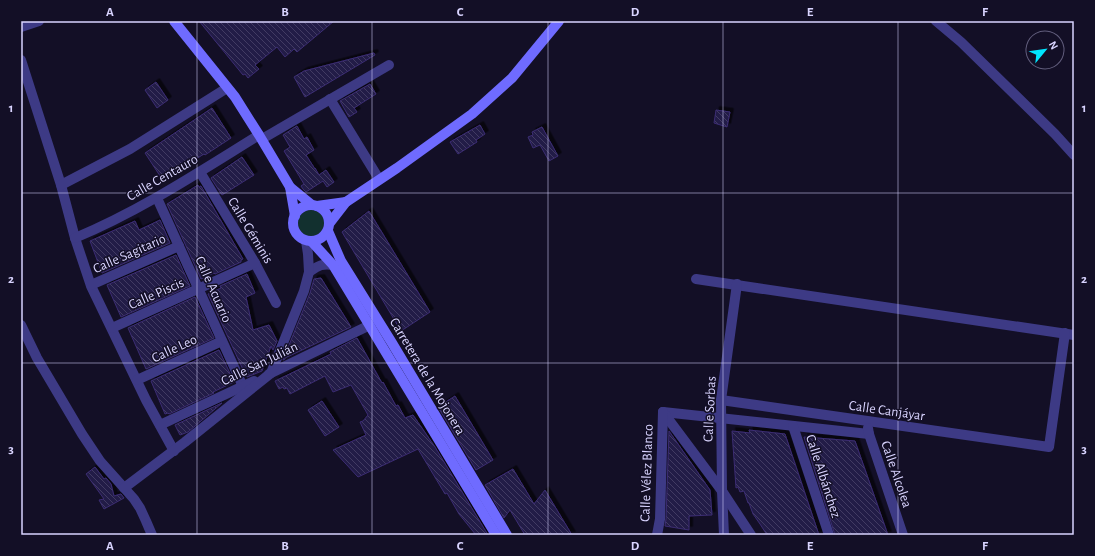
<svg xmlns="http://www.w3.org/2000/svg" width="1095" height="556" viewBox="0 0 1095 556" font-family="'Alegreya Sans',sans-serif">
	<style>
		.grass { fill: #12302f }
		.building { fill: url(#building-back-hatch); stroke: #3b2d73; filter: url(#shadow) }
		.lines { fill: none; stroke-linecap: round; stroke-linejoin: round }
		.street { stroke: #3d3a85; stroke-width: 10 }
		.secondary { stroke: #6f6bff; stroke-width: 10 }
		.grid { fill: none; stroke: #d9d4ff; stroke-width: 1; stroke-opacity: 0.55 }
		.labels { text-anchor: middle; stroke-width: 3; stroke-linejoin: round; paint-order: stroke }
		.street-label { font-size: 14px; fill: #d9d4ff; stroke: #130f26 }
		.neatline { fill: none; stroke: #d9d4ff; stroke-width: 1.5 }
		.grid-label { font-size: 13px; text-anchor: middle; font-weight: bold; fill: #d9d4ff }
	</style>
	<defs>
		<pattern id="building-back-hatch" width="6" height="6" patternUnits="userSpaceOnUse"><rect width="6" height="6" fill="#241b47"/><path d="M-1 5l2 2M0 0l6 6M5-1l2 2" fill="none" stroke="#433b63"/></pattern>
		<filter id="shadow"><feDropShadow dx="3.5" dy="-3.5" stdDeviation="0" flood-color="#0009"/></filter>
	</defs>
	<rect width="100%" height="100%" fill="#130f26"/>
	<circle class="grass" cx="311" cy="223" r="13"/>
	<g class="building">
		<polygon points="199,21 334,21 297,52 294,49 285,57 277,47 255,65 259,69 248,78 245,74 243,75"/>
		<polygon points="374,53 375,55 305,97 294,77 304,71"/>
		<polygon points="156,82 168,100 157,108 145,90"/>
		<polygon points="370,84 376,94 354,108 357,112 349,117 340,101"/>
		<polygon points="212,108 231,138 205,155 204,154 172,174 172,173 162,179 145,153"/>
		<polygon points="716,110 730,112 727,127 714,123"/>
		<polygon points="480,125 485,134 476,140 477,142 458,154 450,142"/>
		<polygon points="297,126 304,139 307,137 314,150 306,155 315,169 315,168 319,175 326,170 334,182 327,187 323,181 306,192 303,189 301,186 304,184 284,151 290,147 283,135"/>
		<polygon points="542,127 558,156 549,161 540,145 533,148 528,137 533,135 532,132"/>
		<polygon points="242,157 254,175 222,195 211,178"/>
		<polygon points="198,185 199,187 201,186 243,259 241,260 241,262 215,274 214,273 201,279 167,204"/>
		<polygon points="369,211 430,312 401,331 342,232"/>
		<polygon points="160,220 170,243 102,273 90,241 135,221 139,230"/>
		<polygon points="176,255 190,286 121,317 107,285"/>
		<polygon points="247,274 255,293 246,297 253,330 269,325 277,341 273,350 271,346 262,371 247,377 247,376 246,376 208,294 221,288 220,286"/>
		<polygon points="321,278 351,327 285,358 285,359 283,360 310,293 314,279"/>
		<polygon points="195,297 214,338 146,369 128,328"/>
		<polygon points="357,338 382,383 383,382 396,406 398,405 405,418 413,415 435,447 488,535 476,535 459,514 447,493 445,494 418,449 358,477 333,450 366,435 360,422 363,421 368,415 351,385 333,392 325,376 290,394 287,388 284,389 283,387 279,389 275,381 331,354 330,352"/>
		<polygon points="219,350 234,382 213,392 214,393 169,414 168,413 165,414 151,381"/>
		<polygon points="455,396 493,460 476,470 438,407"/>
		<polygon points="322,401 339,427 325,436 308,410"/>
		<polygon points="222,403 188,432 180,435 175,425"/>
		<polygon points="749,430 785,434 819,535 767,535 760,524 753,514 749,503 748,503 744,491 740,492 738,487 736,488 732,431 750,433"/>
		<polygon points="669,431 710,490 712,515 689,516 689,530 665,526 666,519"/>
		<polygon points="804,437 855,441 888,535 835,535"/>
		<polygon points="95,467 104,479 106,478 111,484 114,496 121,494 124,498 104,509 99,500 104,499 86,474"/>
		<polygon points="513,469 534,504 545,490 572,535 525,535 510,510 504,518 485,485"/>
	</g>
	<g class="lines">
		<g class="street">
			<polyline points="936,21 961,42 1055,134 1074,155"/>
			<polyline points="21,27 39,21"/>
			<polyline points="21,60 61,185 75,238 91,286 146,400 174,451"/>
			<polyline points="330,99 379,179"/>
			<polyline points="262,139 389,65"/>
			<polyline points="200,172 255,263 276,303"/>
			<polyline points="61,185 130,149 227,88"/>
			<polyline points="157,198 245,391"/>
			<path d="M75,238C140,211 199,172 259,135"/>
			<path d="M309,272C318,266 322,263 333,265"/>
			<polyline points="696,279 1074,335"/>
			<polyline points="91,285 179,246"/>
			<polyline points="21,325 37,358 82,434 100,461 134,499 140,508 146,521 152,535"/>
			<polyline points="112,328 255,263"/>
			<polyline points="269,374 370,325"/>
			<polyline points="137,380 222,341"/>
			<polyline points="721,400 1049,447 1065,333"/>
			<polyline points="663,412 869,434"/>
			<polyline points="663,412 722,491 751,535"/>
			<polyline points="160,425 254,381"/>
			<polyline points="793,426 829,535"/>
			<polyline points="868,428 869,434 903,535"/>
			<polyline points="124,488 185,442 271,373 304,291 309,272 308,254 306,241"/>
			<polyline points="657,535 660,519 663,412"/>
			<polyline points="724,535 722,491 721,400 737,284"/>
		</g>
		<g class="secondary">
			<polyline points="174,21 235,97 259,135 290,187 312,205"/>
			<polyline points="290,187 295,216"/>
			<circle cx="311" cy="223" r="18"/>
			<polyline points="317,206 346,202"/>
			<polyline points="329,224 346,202 397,168 472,114 512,78 559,21"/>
			<polyline points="328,231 341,261 392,343 507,535"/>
			<polyline points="312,242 333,265 496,535"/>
		</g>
	</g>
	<path class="grid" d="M197,21V535M372,21V535M548,21V535M723,21V535M898,21V535M21,193H1074M21,363H1074"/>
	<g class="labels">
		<g class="street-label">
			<text transform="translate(162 177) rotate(-30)" y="5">Calle Centauro</text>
			<text transform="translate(251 230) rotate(59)" y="5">Calle Géminis</text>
			<text transform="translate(129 253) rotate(-24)" y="5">Calle Sagitario</text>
			<text transform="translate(214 289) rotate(66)" y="5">Calle Acuario</text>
			<text transform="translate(156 293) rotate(-24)" y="5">Calle Piscis</text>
			<text transform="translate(174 348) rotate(-25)" y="5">Calle Leo</text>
			<text transform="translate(259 363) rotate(-26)" y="5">Calle San Julián</text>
			<text transform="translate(428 376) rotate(59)" y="5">Carretera de la Mojonera</text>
			<text transform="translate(709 409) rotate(-87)" y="5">Calle Sorbas</text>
			<text transform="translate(887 410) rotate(8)" y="5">Calle Canjáyar</text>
			<text transform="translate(646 473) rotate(-88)" y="5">Calle Vélez Blanco</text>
			<text transform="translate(897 474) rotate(71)" y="5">Calle Alcolea</text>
			<text transform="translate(824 476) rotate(72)" y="5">Calle Albánchez</text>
		</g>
	</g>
	<rect width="1095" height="556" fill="none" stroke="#130f26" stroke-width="44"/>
	<g transform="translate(1045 50) rotate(61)"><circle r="19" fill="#130f26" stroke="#625e7d"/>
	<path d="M0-3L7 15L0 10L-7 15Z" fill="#00e5ff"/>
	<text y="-6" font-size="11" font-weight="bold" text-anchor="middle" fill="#d9d4ff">N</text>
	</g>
	<rect x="22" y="22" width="1051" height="512" class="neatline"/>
	<g class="grid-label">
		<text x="110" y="16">A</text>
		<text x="285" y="16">B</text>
		<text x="460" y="16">C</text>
		<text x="635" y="16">D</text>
		<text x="810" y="16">E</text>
		<text x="985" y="16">F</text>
		<text x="11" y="112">1</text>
		<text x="1084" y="112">1</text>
		<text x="11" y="283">2</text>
		<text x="1084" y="283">2</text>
		<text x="11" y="453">3</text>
		<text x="1084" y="453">3</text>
		<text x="110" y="550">A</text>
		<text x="285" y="550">B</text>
		<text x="460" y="550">C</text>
		<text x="635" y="550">D</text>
		<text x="810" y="550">E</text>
		<text x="985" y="550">F</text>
	</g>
</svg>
